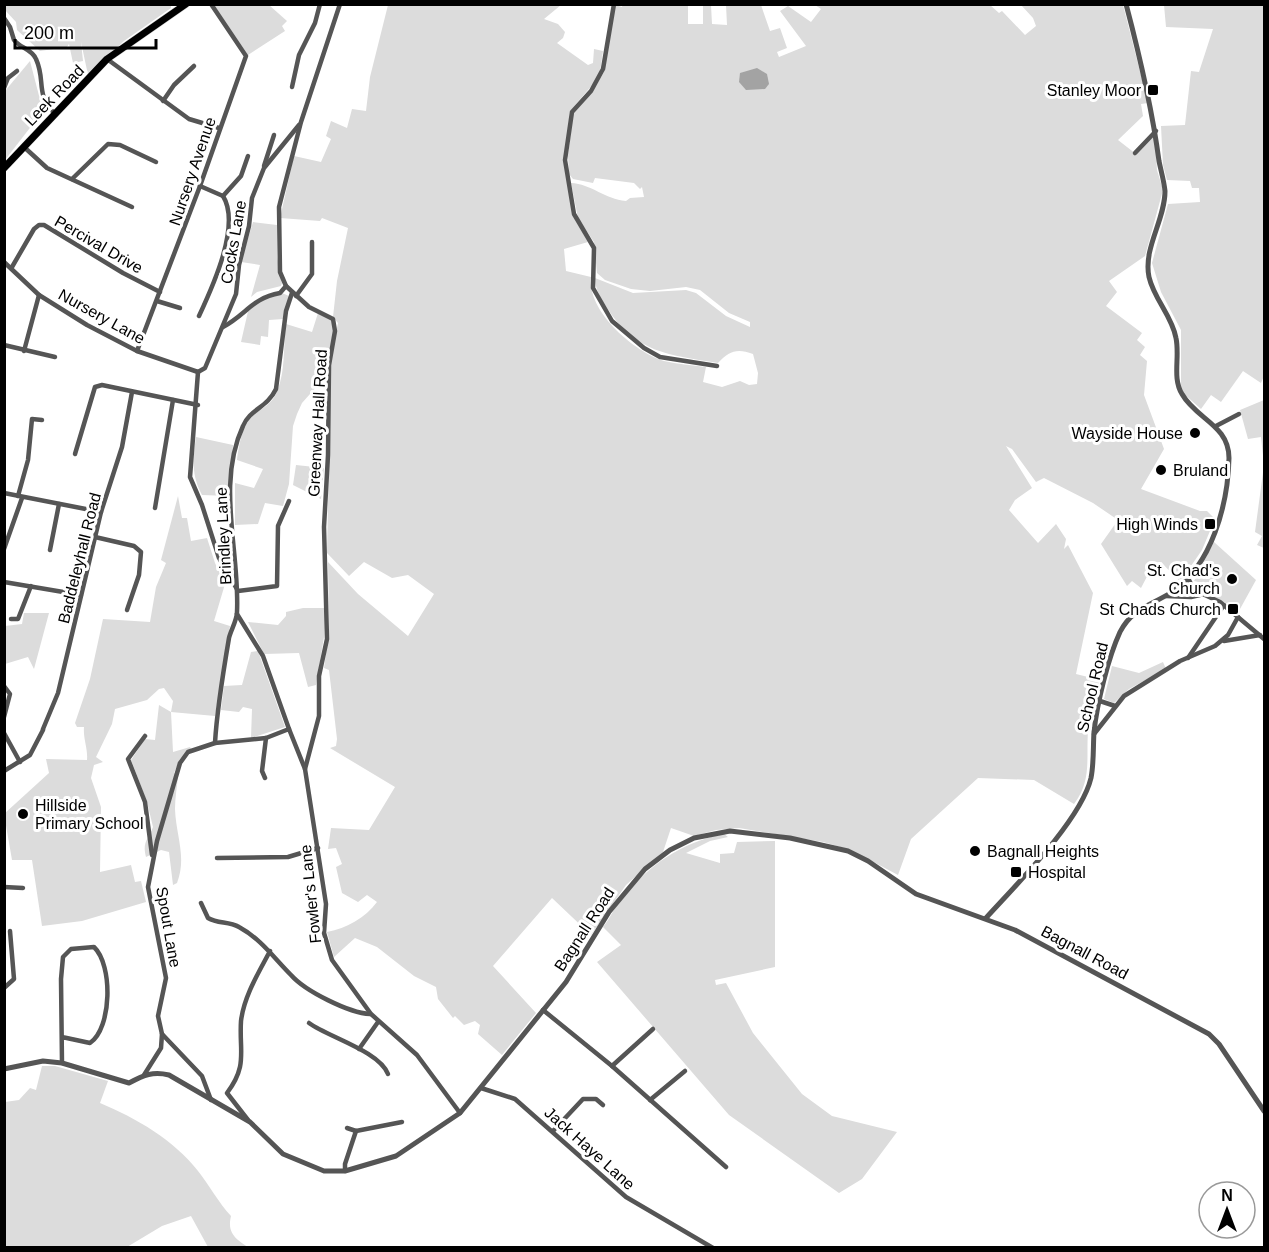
<svg xmlns="http://www.w3.org/2000/svg" width="1269" height="1252" viewBox="0 0 1269 1252" font-family="Arial,sans-serif">
	<style>
		.green { fill: #dcdcdc }
		.water { fill: #a3a3a3 }
		.lines { fill: none; stroke-linecap: round; stroke-linejoin: round }
		.trunk-casing { stroke: #dbdbdb; stroke-width: 8 }
		.minor { stroke: #555; stroke-width: 4.5 }
		.tertiary { stroke: #555; stroke-width: 5 }
		.trunk { stroke: #000; stroke-width: 7 }
		.poi-dot { fill: #000; stroke: #fff; stroke-width: 2 }
		.labels { text-anchor: middle; stroke-width: 6; stroke-linejoin: round; paint-order: stroke }
		.poi-label { font-size: 16px; fill: #000; stroke: #fff; text-anchor: end }
		.street-label { font-size: 16px; fill: #000; stroke: #fff }
	</style>
	<rect width="100%" height="100%" fill="#fff"/>
	<g class="green">
		<polygon points="171,4 171,8 124,41 88,75 81,42 83,61 73,63 69,44 67,47 40,51 17,30 16,22 5,10 4,5"/>
		<path d="M623,4L688,5V24H703V5H711L712,24L727,25L726,5H761L770,31L780,28L787,48L777,52L779,57L806,46L780,11L788,6L811,22L821,9L815,5H990L999,13L1002,11L1025,35L1036,26L1033,18L1021,5H1123L1148,103L1141,104L1143,116L1118,140L1136,154L1152,136L1155,141L1157,170L1163,190L1145,256L1109,281L1117,292L1106,306L1142,333L1137,340L1145,347L1140,355L1147,361L1144,395L1164,449L1141,489L1200,511H1207L1215,519L1202,550L1180,582L1161,562L1152,567L1141,588L1132,581L1127,586L1101,544L1118,520L1093,503L1044,478L1036,482L1012,449L1006,446L1032,488L1015,500L1009,510L1038,543L1056,524L1066,539L1064,549L1068,545L1093,593L1076,674L1100,680C1096,696 1089,715 1088,731C1086,759 1092,780 1074,804L1034,780L978,778L911,839L898,875L851,850L823,842L739,828L716,830L694,836L671,828L663,852L626,885L591,935L552,898L493,966L536,1013L502,1055L478,1034L480,1025L475,1021L464,1025L455,1016L453,1018L438,999L436,987L414,976L377,947L355,938L334,957L327,932C347,928 365,918 377,902L367,895L358,902L342,893L336,867L342,864L336,848L328,849L331,828L369,830L395,787L330,748L336,746L337,739L329,670L324,668L329,630L328,562L358,594L408,636L434,594L408,575L392,578L364,562L349,576L327,553L331,357L338,323L333,317L337,281L348,228L322,218L320,221L280,218L294,156L321,162L331,139L326,136L331,121L347,128L352,109L366,111L370,77L388,5H561L544,19L558,24L565,32L563,38L557,43L588,65L593,63L594,49L603,51L600,72L594,83L570,111L564,164L573,216L588,242L564,249L566,271L591,277C587,311 633,351 664,361C677,364 692,365 706,367L703,382L722,387L740,381L749,385L757,384L758,373L753,354C737,348 729,351 718,363C669,355 636,353 607,308C601,299 595,289 595,278L633,293L686,290L696,293L726,316L750,327V322L729,313L700,290L686,287L650,291L631,289L605,280L597,273L594,242L578,218L571,183C591,184 605,199 626,201L630,198L644,197L642,187L640,189L634,183L595,178L593,183L573,179L569,174L568,156L573,114L593,91L604,72L615,5L622,7Z"/>
		<polygon points="214,5 269,5 287,21 282,26 285,31 248,55"/>
		<polygon points="1164,5 1264,5 1264,376 1261,383 1243,371 1221,402 1211,395 1201,409 1183,393 1181,386 1181,330 1161,292 1152,263 1168,204 1200,202 1199,188 1192,188 1190,181 1167,180 1163,165 1161,126 1185,125 1191,71 1199,72 1213,29 1166,27"/>
		<polygon points="30,61 43,111 5,160 5,91"/>
		<polygon points="253,222 277,225 277,257 282,283 281,286 257,292 251,297 260,265 241,262"/>
		<polygon points="282,293 289,296 283,319 269,320 268,337 261,336 260,345 241,342 249,307 257,301"/>
		<path d="M318,313L331,320L334,325L326,376L302,403L297,414L293,426L289,484L283,506L265,503L258,524L235,525V483L254,488L263,469L237,460C239,445 242,423 256,413C264,407 271,404 276,394C286,372 283,347 286,324L312,332Z"/>
		<polygon points="1264,400 1264,548 1257,545 1262,536 1255,532 1264,465 1261,437 1248,439 1240,410"/>
		<path d="M196,437L233,445L229,496L202,495C191,475 193,459 196,437Z"/>
		<polygon points="296,465 324,468 321,499 293,485"/>
		<path d="M178,496L182,518H187L191,541L207,538L215,563L225,584L214,621L230,626L215,716L171,712L173,752L190,747L191,749L180,759L174,773L178,776C177,787 175,798 175,809C176,836 187,857 177,883L173,885L169,852L161,850L146,857C142,842 148,840 153,827L147,802L131,760L145,739L155,740L159,705L171,712L173,701L164,688L159,689L147,700L115,709L112,724L96,757L103,762L94,765L91,778L101,807L100,872L131,865L135,882L141,881L146,902L82,921L42,926L32,860H12L4,814L49,773L46,759L87,760C88,748 83,739 84,727H77L75,723L90,679L103,619L150,622L156,587L166,563L161,560Z"/>
		<polygon points="1214,542 1256,580 1240,609 1204,594 1207,584 1194,581"/>
		<polygon points="303,608 325,608 324,637 316,685 308,687 299,653 264,654 248,622 278,625 286,616 286,612"/>
		<polygon points="24,613 49,613 34,669 28,657 5,664 5,626 22,624"/>
		<polygon points="258,651 285,727 251,738 252,709 243,707 239,712 221,710 224,686 242,685 251,652"/>
		<polygon points="1163,662 1166,669 1129,689 1114,703 1104,699 1112,666 1139,673"/>
		<path d="M724,834L728,837L710,841L686,853L720,863V854L734,853L737,842L775,841V967L715,980L716,985L726,983L753,1033L802,1094L832,1116L897,1132L862,1179L839,1193L729,1115L597,962L621,945L603,927C610,919 614,908 620,900C648,866 681,842 724,834Z"/>
		<path d="M42,1066H55L108,1081L100,1103C136,1118 174,1140 198,1171C210,1186 218,1202 231,1216C227,1232 235,1239 248,1247H208L191,1216L162,1226L127,1247H5V1102L19,1100L30,1088L36,1090Z"/>
	</g>
	<polygon class="water" points="757,68 767,74 769,84 765,89 746,90 739,82 740,73"/>
	<g class="lines">
		<defs>
			<polyline id="trunk" points="4,168 107,59 186,4"/>
		</defs>
		<use href="#trunk" class="trunk-casing"/>
		<g class="minor">
			<polyline points="614,4 603,69 591,91 572,112 565,160 574,214 594,248 593,288 612,321 644,348 660,357 717,366"/>
			<path d="M4,18L10,27L14,40C20,48 32,49 36,59C46,81 35,93 54,113"/>
			<polyline points="107,59 189,119 219,128"/>
			<polyline points="292,87 299,55 315,23 320,4"/>
			<polyline points="4,88 8,78 17,71"/>
			<polyline points="163,101 174,85 194,66"/>
			<polyline points="24,147 47,168 132,207"/>
			<polyline points="1135,153 1156,131"/>
			<polyline points="264,166 274,135"/>
			<polyline points="72,179 108,144 120,145 156,162"/>
			<polyline points="223,196 241,176 248,156"/>
			<polyline points="4,262 39,295 87,325 137,351 198,372"/>
			<polyline points="12,267 34,229 39,225 44,225 123,273 160,292"/>
			<polyline points="296,296 312,274 312,242"/>
			<polyline points="157,301 180,308"/>
			<path d="M199,316C213,286 241,225 223,196L200,186"/>
			<path d="M223,327C247,314 252,298 280,293L286,286"/>
			<polyline points="4,345 55,357"/>
			<polyline points="24,351 39,295"/>
			<polyline points="137,351 200,186 246,56 211,4"/>
			<polyline points="198,372 190,477 202,505 219,558 238,591 277,586 278,526 289,501"/>
			<polyline points="198,372 205,368 236,294 239,265 249,226 252,198 264,168 299,125"/>
			<polyline points="1216,426 1239,414"/>
			<polyline points="75,454 95,387 102,385 198,405"/>
			<polyline points="4,493 101,512"/>
			<polyline points="18,496 28,460 32,419 42,420"/>
			<polyline points="155,508 173,400"/>
			<polyline points="95,537 134,546 141,552 139,575 127,610"/>
			<polyline points="4,549 22,498"/>
			<polyline points="50,550 59,504"/>
			<polyline points="1188,578 1194,590 1220,602 1264,639"/>
			<polyline points="4,582 81,595"/>
			<polyline points="1166,596 1191,597 1200,595"/>
			<polyline points="237,614 263,656 289,729"/>
			<polyline points="11,619 18,619 31,586"/>
			<polyline points="1224,641 1260,635"/>
			<polyline points="1188,658 1224,605"/>
			<polyline points="4,686 10,694 4,717"/>
			<polyline points="1100,701 1115,706"/>
			<polyline points="43,729 58,693 101,512 122,447 132,392"/>
			<polyline points="4,733 20,762"/>
			<polyline points="1094,734 1124,696 1180,661 1215,646 1228,635 1238,617"/>
			<polyline points="145,736 128,759 145,802 152,855"/>
			<path d="M215,743C217,708 223,673 229,638C231,630 237,620 237,612C240,552 216,484 243,426C250,409 267,408 276,389L286,311L292,293"/>
			<polyline points="305,769 319,716 319,676 327,639 324,527 328,455 329,365 335,331 333,319 309,307 286,286 280,272 279,207 301,122 340,4"/>
			<polyline points="4,771 30,755 43,730"/>
			<polyline points="265,778 262,771 266,738"/>
			<polyline points="217,858 288,857 318,848"/>
			<polyline points="4,887 23,888"/>
			<path d="M201,903L208,918C218,924 229,921 239,927C261,939 274,958 291,975C305,991 349,1013 370,1014"/>
			<polyline points="4,988 14,979 10,931"/>
			<polyline points="543,1010 612,1066 726,1167"/>
			<path d="M309,1023C328,1037 379,1051 388,1074"/>
			<polyline points="162,1034 202,1076 211,1100"/>
			<polyline points="359,1049 378,1022"/>
			<path d="M62,1063L61,979L63,957L71,949L94,947C113,965 112,1028 90,1043L62,1037"/>
			<polyline points="612,1066 653,1029"/>
			<polyline points="144,1075 161,1048 162,1034 158,1016 166,978 148,887 157,841 180,763 188,752 215,743 266,738 289,729 305,769 326,904 324,933 332,960 371,1014 417,1055 460,1113"/>
			<polyline points="481,1088 515,1099 626,1197 713,1248"/>
			<polyline points="650,1100 685,1071"/>
			<path d="M248,1120L227,1093C248,1065 239,1052 241,1021C244,996 259,972 270,951"/>
			<polyline points="347,1128 356,1131 402,1122"/>
			<polyline points="553,1131 583,1099 596,1099 603,1105"/>
			<polyline points="345,1171 345,1164 356,1131"/>
		</g>
		<g class="tertiary">
			<path d="M986,918C1016,885 1081,820 1091,778C1094,763 1093,747 1094,732C1097,703 1108,658 1120,632C1132,608 1152,605 1172,592C1212,565 1228,504 1229,458C1229,425 1196,419 1182,394C1172,378 1180,357 1176,338C1172,316 1154,299 1149,277C1143,248 1165,220 1165,191C1164,181 1161,171 1159,161C1152,108 1140,57 1126,4"/>
			<path d="M4,1069L43,1061L62,1063L129,1083C144,1075 153,1071 169,1075L250,1122L283,1154L324,1171H345L396,1156L460,1113L566,982L609,912L645,869L670,850L694,838L730,831L790,838L848,851L868,861L916,894L1015,930L1209,1034L1219,1044L1264,1111"/>
		</g>
		<use href="#trunk" class="trunk"/>
	</g>
	<g class="poi-dot">
		<rect x="1147" y="84" width="12" height="12" rx="3"/>
		<circle cx="1195" cy="433" r="6"/>
		<circle cx="1161" cy="470" r="6"/>
		<rect x="1204" y="518" width="12" height="12" rx="3"/>
		<circle cx="1232" cy="579" r="6"/>
		<rect x="1227" y="603" width="12" height="12" rx="3"/>
		<circle cx="23" cy="814" r="6"/>
		<circle cx="975" cy="851" r="6"/>
		<rect x="1010" y="866" width="12" height="12" rx="3"/>
	</g>
	<g class="labels">
		<g class="poi-label">
			<text x="1141" y="96">Stanley Moor</text>
			<text x="1183" y="439">Wayside House</text>
			<text x="1173" y="476" text-anchor="start">Bruland</text>
			<text x="1198" y="530">High Winds</text>
			<text x="1220" y="576">St. Chad's<tspan x="1220" dy="18">Church</tspan></text>
			<text x="1221" y="615">St Chads Church</text>
			<text x="35" y="811" text-anchor="start">Hillside<tspan x="35" dy="18">Primary School</tspan></text>
			<text x="987" y="857" text-anchor="start">Bagnall Heights</text>
			<text x="1028" y="878" text-anchor="start">Hospital</text>
		</g>
		<g class="street-label">
			<text transform="translate(54 95) rotate(-46)" y="6">Leek Road</text>
			<text transform="translate(192 171) rotate(-71)" y="6">Nursery Avenue</text>
			<text transform="translate(233 242) rotate(-80)" y="6">Cocks Lane</text>
			<text transform="translate(99 244) rotate(30)" y="6">Percival Drive</text>
			<text transform="translate(102 316) rotate(29)" y="6">Nursery Lane</text>
			<text transform="translate(317 423) rotate(-87)" y="6">Greenway Hall Road</text>
			<text transform="translate(223 536) rotate(-93)" y="6">Brindley Lane</text>
			<text transform="translate(79 558) rotate(-76)" y="6">Baddeleyhall Road</text>
			<text transform="translate(1092 687) rotate(-77)" y="6">School Road</text>
			<text transform="translate(310 894) rotate(-96)" y="6">Fowler's Lane</text>
			<text transform="translate(169 927) rotate(80)" y="6">Spout Lane</text>
			<text transform="translate(584 929) rotate(-57)" y="6">Bagnall Road</text>
			<text transform="translate(1085 952) rotate(28)" y="6">Bagnall Road</text>
			<text transform="translate(590 1148) rotate(42)" y="6">Jack Haye Lane</text>
		</g>
	</g>
	<rect width="1269" height="1252" fill="none" stroke="#000000" stroke-width="12"/>
	<g transform="translate(1227 1210)"><circle r="28" fill="#ffffff" stroke="#999999" stroke-width="1.5"/>
	<path d="M0-4.5L10 22L0 15L-10 22Z" fill="#000000"/>
	<text y="-9" font-size="16" font-weight="bold" text-anchor="middle" fill="#000000">N</text>
	</g>
	<path d="M15 39v9h141v-9" fill="none" stroke="#000000" stroke-width="3"/>
	<text x="24" y="39" font-size="18" fill="#000000" stroke="#ffffff" stroke-width="4.5" paint-order="stroke">200 m</text>
</svg>
